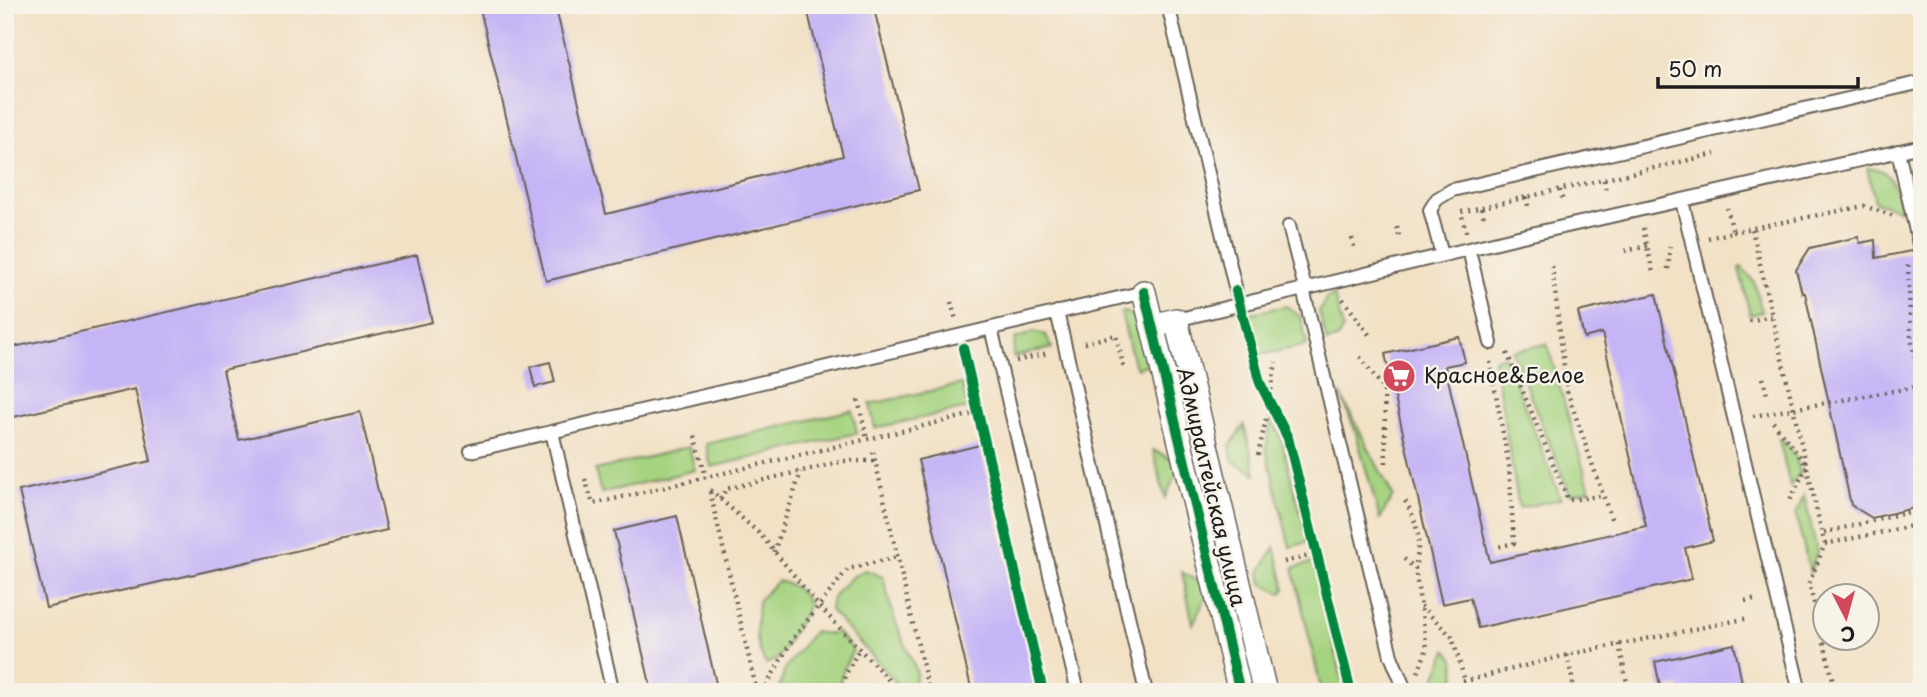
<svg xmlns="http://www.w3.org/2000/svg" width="1927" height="697" viewBox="0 0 1927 697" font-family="'Playpen Sans',sans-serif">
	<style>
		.green { fill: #a6d380; stroke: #61784e; stroke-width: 2 }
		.building { fill: #c5b5f6 }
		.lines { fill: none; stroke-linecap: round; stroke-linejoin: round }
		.lane-casing { stroke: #676157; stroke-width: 16 }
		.street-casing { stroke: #676157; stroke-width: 26 }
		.path { stroke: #676157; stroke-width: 4.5; stroke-dasharray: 2 5; stroke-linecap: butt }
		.lane { stroke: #fff; stroke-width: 12 }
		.street { stroke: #fff; stroke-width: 23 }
		.cycleway-casing { stroke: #f7f3e8; stroke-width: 15 }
		.cycleway { stroke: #00873e; stroke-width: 10 }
		.labels { text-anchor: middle; stroke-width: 5; stroke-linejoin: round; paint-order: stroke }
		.poi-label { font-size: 21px; fill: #1c1c1c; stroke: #f7f3e8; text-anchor: start }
		.street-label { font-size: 21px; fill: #1c1c1c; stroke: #f7f3e8 }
	</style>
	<rect width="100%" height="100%" fill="#f7f3e8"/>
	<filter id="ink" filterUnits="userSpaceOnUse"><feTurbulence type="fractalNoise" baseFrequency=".0143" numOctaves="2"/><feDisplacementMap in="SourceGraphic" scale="14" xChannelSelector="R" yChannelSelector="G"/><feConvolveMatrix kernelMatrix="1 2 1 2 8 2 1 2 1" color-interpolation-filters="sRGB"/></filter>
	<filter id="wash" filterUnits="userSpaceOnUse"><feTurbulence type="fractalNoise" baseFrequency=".00686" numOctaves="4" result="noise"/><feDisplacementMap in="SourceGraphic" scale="28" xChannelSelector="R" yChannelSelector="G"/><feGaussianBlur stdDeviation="1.57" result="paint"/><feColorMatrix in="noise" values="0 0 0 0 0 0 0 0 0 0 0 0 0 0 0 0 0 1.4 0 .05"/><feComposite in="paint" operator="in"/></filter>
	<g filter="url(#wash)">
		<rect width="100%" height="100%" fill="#f2e1c5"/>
		<g class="green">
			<path d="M1867,168C1893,167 1896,190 1901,210L1875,202Z"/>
			<polygon points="1742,267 1754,282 1762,312 1750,315 1739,268"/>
			<polygon points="1334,294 1343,329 1337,339 1327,342 1319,312 1326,299"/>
			<polygon points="1286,306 1301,317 1307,345 1266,354 1258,353 1247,314"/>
			<polygon points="1125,312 1140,319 1152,363 1137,368 1134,364 1121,313"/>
			<polygon points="1034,332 1046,335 1052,348 1013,357 1015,339"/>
			<polygon points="1547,344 1590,490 1570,494 1512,351"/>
			<polygon points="1505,356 1561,499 1519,508 1494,359"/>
			<polygon points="962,384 968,408 875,428 870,404"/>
			<polygon points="1340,393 1393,496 1380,519 1355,430"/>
			<polygon points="852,410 857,433 711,467 706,444"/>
			<polygon points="1271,418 1280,435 1308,542 1290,547 1266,449"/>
			<polygon points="1244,425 1256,474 1233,461 1230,446"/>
			<polygon points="1779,439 1782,439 1796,457 1800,473 1790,486"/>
			<polygon points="689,447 695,470 601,493 595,470"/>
			<polygon points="1153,450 1175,461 1178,471 1165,498"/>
			<polygon points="1804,495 1817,551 1810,573 1796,515"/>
			<polygon points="1275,547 1285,589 1281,594 1262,583 1260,572"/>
			<polygon points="1315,562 1345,692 1322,692 1293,568"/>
			<path d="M866,570L883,577L894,618L917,673L913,686L900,687L830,610C829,595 853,574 866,570Z"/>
			<polygon points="1182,572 1205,586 1207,595 1193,624"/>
			<path d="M777,581C794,584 801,590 809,605L778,659L766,664C753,644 757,623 758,601Z"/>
			<polygon points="836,631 853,650 843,670 837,692 778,692 785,669 813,632 831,634"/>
			<polygon points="1447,650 1454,659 1456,676 1443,692 1429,692"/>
		</g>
		<g id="blocks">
			<g class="building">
				<polygon points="479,5 555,5 606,214 843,156 806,5 873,5 919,190 546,281"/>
				<polygon points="1858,237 1860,243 1875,240 1876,258 1911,251 1922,257 1922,506 1872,518 1851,505 1805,293 1802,293 1796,270 1810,248"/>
				<polygon points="417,255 432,322 223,370 239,440 360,412 387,530 46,608 19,491 151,461 135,389 5,419 5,349"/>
				<polygon points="1656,294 1713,541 1685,548 1692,579 1478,628 1470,598 1442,604 1385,354 1459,337 1465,362 1445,366 1490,562 1646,526 1602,333 1584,338 1578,312"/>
				<polygon points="550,362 555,382 535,387 530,367"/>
				<polygon points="980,445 1038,692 972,692 918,460"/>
				<polygon points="677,516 718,692 652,692 614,531"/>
				<polygon points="1734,644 1744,692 1681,692 1680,686 1661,690 1655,662"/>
			</g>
		</g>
	</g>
	<g filter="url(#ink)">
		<use href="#blocks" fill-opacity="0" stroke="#676157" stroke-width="2"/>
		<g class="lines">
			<defs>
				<g id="lane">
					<polyline points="1168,5 1236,291"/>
					<polyline points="1898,151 1920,249"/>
					<polyline points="1682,201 1800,692"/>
					<polyline points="1289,226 1305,288"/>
					<polyline points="1442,255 1430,210 1437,199 1452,190 1922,82"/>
					<polyline points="1471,258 1491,343"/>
					<polyline points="1303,289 1391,656 1406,692"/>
					<polyline points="1057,312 1146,692"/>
					<polyline points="1176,320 1518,237 1922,146"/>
					<polyline points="991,328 1078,692"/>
					<polyline points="552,432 613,692"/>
					<polyline points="471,451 1144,292"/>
				</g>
				<g id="street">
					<polyline points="1144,292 1240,692"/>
					<polyline points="1152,326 1176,320 1265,692"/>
				</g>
			</defs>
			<use href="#lane" class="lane-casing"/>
			<use href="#street" class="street-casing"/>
			<g class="path">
				<polyline points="1604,180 1606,193"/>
				<polyline points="1560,190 1563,202"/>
				<polyline points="1526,197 1529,210"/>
				<polyline points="1481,208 1485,221"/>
				<polyline points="1397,227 1400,240"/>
				<polyline points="1643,228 1653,273"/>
				<polyline points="1752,229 1822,533"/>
				<polyline points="1466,232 1461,212 1715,154"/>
				<polyline points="1733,232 1864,206 1894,216"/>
				<polyline points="1352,238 1355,251"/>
				<polyline points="1708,238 1733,232 1727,208"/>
				<polyline points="1625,251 1647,246"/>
				<polyline points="1908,265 1911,338 1922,390"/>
				<polyline points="1552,266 1567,391 1612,521"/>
				<polyline points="1668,269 1670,246 1673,245"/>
				<polyline points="1343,299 1370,336"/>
				<polyline points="951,302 956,320"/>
				<polyline points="1749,321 1772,316"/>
				<polyline points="1084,343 1116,335 1124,369"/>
				<polyline points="964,352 1043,692"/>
				<polyline points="1507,353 1568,500 1601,496"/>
				<polyline points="1360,357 1384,389 1386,464"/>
				<polyline points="1016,361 1048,353"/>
				<polyline points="1490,362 1509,466 1514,543 1498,547"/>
				<polyline points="1763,378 1767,395"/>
				<polyline points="1270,397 1276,362"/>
				<polyline points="858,400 867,439"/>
				<polyline points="1753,416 1921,386"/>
				<polyline points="1773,422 1807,466 1790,500"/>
				<polyline points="695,436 706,477"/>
				<polyline points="873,452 929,692"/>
				<polyline points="1258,455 1267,414"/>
				<polyline points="585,479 593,504 978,413"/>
				<polyline points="710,490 761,535 818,605 900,692"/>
				<polyline points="710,492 757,692"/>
				<polyline points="720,499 726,489 844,461 875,461"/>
				<path d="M1405,501C1419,524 1421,542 1415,568"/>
				<polyline points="1825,544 1922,524"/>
				<polyline points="774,552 801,472"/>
				<polyline points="1404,559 1415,568 1427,648 1418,673"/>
				<polyline points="1284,562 1313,555"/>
				<polyline points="1745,601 1758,598"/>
				<polyline points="1421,606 1452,637 1465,681"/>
				<polyline points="1619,644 1627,683"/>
				<polyline points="1567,655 1575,692"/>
				<polyline points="763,692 792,640 848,569 897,557"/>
				<polyline points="841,692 847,672 859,649"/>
				<polyline points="1454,692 1462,682 1567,655 1749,618"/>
				<polyline points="1836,692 1809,583 1825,544 1822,533 1922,509"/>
			</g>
			<use href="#lane" class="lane"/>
			<use href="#street" class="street"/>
			<defs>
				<g id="cycleway">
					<polyline points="1236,291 1260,383 1288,438 1351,692"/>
					<polyline points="1144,292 1240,692"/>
					<polyline points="963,348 1043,692"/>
				</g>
			</defs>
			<use href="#cycleway" class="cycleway-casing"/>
			<use href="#cycleway" class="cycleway"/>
		</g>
	</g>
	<defs>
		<symbol id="supermarket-disc" viewBox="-11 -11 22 22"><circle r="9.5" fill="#d1495b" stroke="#f7f3e8"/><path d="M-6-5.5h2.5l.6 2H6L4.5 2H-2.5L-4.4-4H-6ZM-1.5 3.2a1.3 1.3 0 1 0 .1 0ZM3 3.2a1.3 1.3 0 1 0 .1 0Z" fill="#fff"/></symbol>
	</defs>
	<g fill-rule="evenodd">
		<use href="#supermarket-disc" x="1380" y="357" width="38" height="38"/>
	</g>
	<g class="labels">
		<g class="poi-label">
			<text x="1424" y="383">Красное&amp;Белое</text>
		</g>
		<g class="street-label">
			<text transform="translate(1211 487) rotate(77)" y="7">Адмиралтейская улица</text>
		</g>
	</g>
	<rect width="1927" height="697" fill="none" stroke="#f7f3e8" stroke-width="28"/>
	<g transform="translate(1846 617) rotate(174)"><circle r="33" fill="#f7f3e8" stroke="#9f9d96" stroke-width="2"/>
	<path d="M0-5L12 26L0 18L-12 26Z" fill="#d1495b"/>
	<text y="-10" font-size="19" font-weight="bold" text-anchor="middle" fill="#1c1c1c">С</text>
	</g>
	<path d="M1658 77v10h200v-10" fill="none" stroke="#1c1c1c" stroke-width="3.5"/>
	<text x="1668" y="77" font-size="21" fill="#1c1c1c" stroke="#f7f3e8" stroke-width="5" paint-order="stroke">50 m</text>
</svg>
